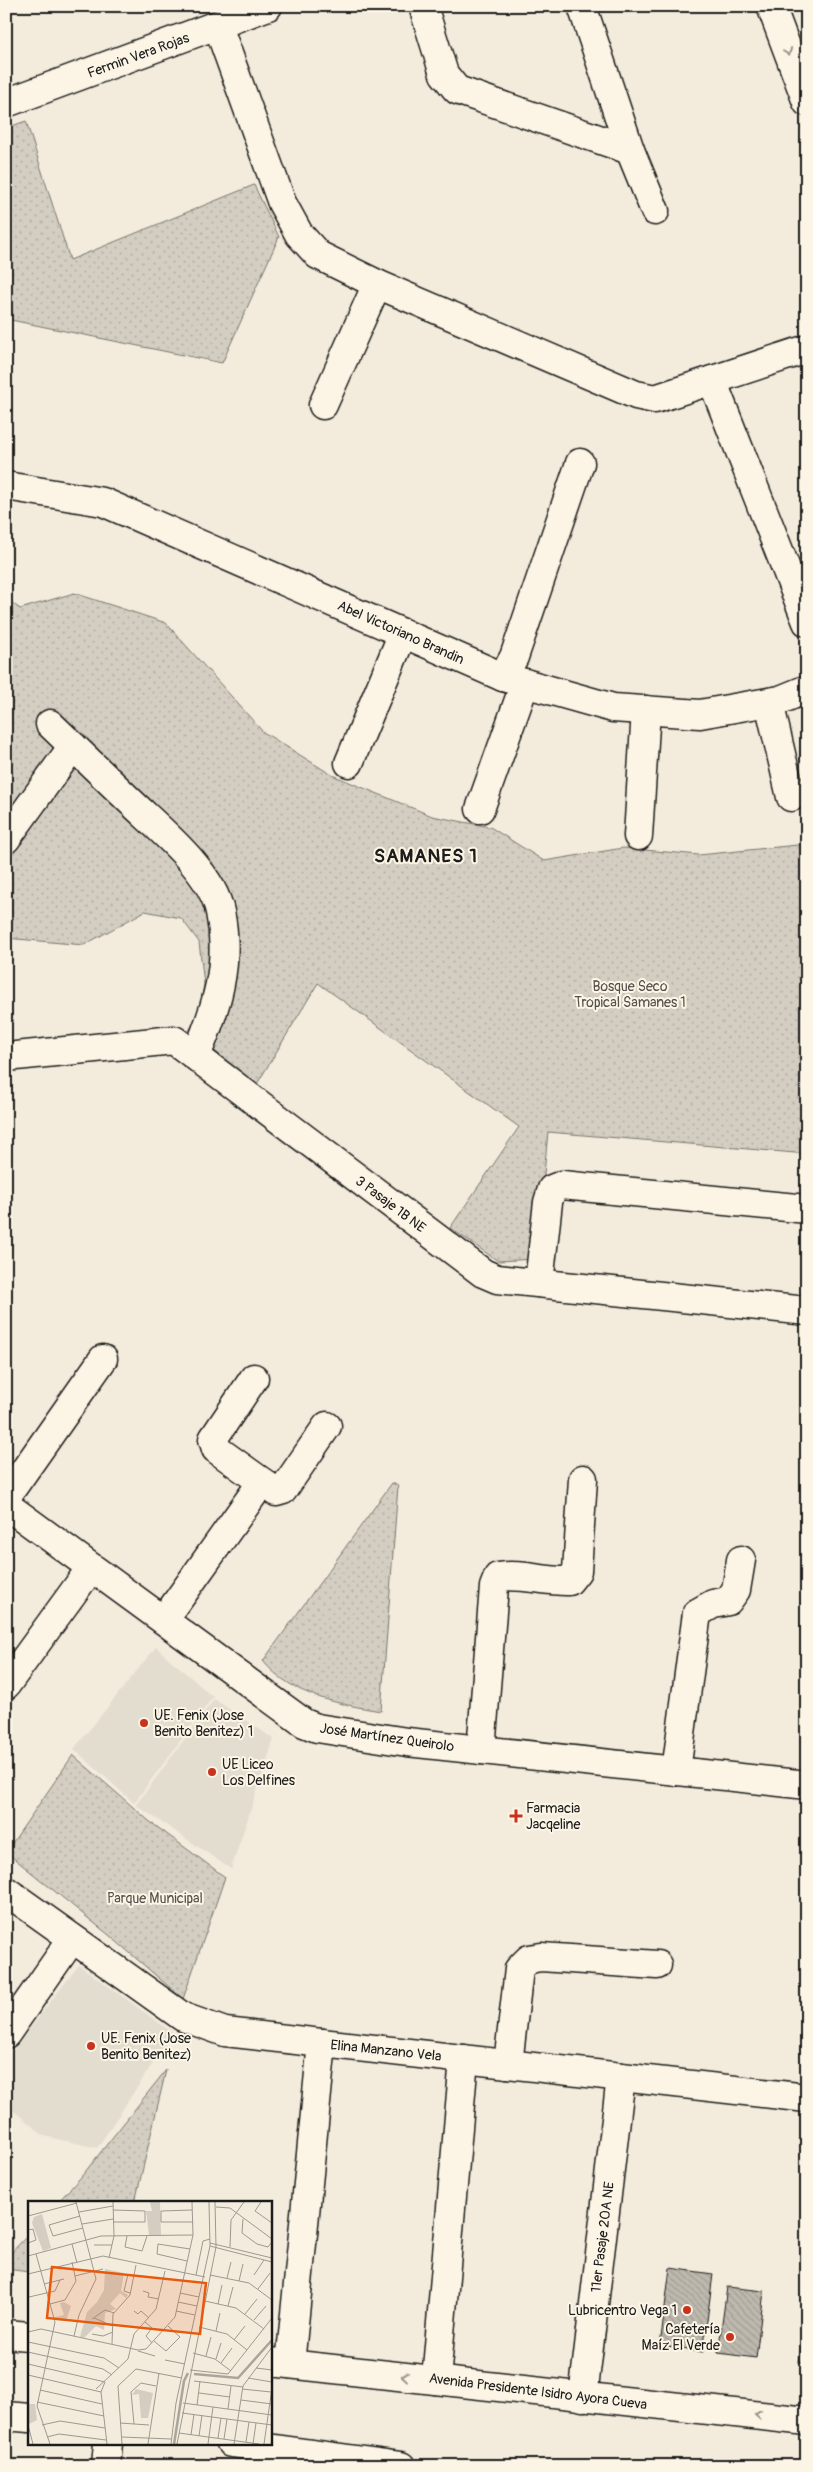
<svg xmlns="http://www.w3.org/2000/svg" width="813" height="2472" viewBox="0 0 813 2472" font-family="Pangolin,sans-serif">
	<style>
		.built { fill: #e3ddcf }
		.grass { fill: url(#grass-dots); stroke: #78756e }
		.building { fill: url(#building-back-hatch); stroke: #1c1c1c }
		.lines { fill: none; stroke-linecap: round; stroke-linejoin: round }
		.minor-casing { stroke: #1c1c1c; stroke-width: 31 }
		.secondary-casing { stroke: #1c1c1c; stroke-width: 31 }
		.primary-casing { stroke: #1c1c1c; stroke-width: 31 }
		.minor { stroke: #fcf5e5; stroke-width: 28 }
		.secondary { stroke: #fcf5e5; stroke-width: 28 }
		.primary { stroke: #fcf5e5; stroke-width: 28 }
		.oneway { stroke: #97938b }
		.poi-dot { fill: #c8321e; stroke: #fcf5e5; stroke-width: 2 }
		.labels { text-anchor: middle; stroke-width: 4; stroke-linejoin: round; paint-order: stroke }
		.street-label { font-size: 14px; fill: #1c1c1c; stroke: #fcf5e5 }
		.park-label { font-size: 14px; fill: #53514e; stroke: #fcf5e5 }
		.poi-label { font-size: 14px; fill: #1c1c1c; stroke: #fcf5e5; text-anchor: start }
		.district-label { font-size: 19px; font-weight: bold; letter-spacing: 1px; fill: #1c1c1c; stroke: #fcf5e5 }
		.inset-river { fill: none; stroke: #aaa59b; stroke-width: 2.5 }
		.inset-road { fill: none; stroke: #9d9990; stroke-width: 1 }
		.view { fill: #e8590c; fill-opacity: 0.15; stroke: #e8590c; stroke-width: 2.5 }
		.inset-edge { fill: none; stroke: #1c1c1c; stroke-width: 2.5 }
	</style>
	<defs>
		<pattern id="grass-dots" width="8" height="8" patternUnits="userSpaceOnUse" patternTransform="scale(1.25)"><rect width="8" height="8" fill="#d3cec1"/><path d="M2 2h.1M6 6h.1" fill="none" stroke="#b5b0a5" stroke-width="1.8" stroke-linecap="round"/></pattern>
		<pattern id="building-back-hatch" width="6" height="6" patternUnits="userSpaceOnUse" patternTransform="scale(1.25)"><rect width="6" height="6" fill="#beb9ae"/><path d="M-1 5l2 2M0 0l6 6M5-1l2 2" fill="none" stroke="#a39e95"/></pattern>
	</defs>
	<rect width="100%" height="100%" fill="#f3ecdd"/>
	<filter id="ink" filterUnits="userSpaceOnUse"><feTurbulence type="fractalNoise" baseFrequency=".02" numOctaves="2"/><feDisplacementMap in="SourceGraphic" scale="10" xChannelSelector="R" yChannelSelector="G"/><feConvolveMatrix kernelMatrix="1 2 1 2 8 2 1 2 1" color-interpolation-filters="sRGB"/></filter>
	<g filter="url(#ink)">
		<g class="built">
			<polygon points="156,1647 213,1697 134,1803 74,1749"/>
			<polygon points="214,1699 274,1739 231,1869 136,1805"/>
			<polygon points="79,1965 173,2033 97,2148 44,2136 6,2104 6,2059"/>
		</g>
		<g class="grass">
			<polygon points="26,121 70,260 254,185 279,237 222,363 6,319 6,128"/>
			<polygon points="74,593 166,623 263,732 332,775 432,816 490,827 544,861 623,848 699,855 807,844 807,1154 548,1132 536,1259 498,1261 450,1228 519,1127 318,983 257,1084 189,1031 199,1013 204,984 199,942 181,918 145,911 84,945 6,938 6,598 20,609"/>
			<path d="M392,1483L398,1486L381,1711C338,1704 292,1696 263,1661Z"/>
			<polygon points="73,1755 149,1821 225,1877 183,1999 109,1935 6,1852"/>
			<polygon points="166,2070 135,2202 58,2202 81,2177"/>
			<polygon points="29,2234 29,2272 6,2269 6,2258"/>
		</g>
		<g class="building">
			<polygon points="670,2268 713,2274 703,2352 660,2346"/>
			<polygon points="727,2287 764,2291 756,2358 718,2353"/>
			<polygon points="802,2338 807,2339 807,2363 799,2362"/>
			<polygon points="6,2461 15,2462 15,2466 6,2466"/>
		</g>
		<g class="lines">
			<defs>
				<g id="minor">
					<polyline points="423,6 444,74 457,90 630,150"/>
					<polyline points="582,6 630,150 655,211"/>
					<polyline points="218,26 282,203 299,234 318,255 377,284 636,395 655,399 807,349"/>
					<polyline points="6,103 268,6"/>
					<polyline points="712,380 807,622"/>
					<polyline points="323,405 377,284"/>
					<polyline points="6,486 103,502 503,677 613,708 700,714 780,700 807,689"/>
					<polyline points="503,677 514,657 580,463"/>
					<polyline points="769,702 791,797"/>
					<path d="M50,724C77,750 103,775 130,801C159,829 212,871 220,912C231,964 216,1009 196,1056"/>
					<polyline points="349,763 403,633"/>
					<polyline points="480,809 525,683"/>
					<polyline points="638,836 646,710"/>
					<polyline points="6,839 73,746"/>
					<polyline points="6,1057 174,1040 483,1273 497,1279 807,1311"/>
					<polyline points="539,1283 548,1202 552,1189 562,1185 807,1209"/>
					<polyline points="262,1482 276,1492 283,1490 327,1426"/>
					<polyline points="6,1497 103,1359"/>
					<polyline points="6,1505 304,1723 317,1728 407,1742 807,1785"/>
					<polyline points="164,1620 262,1482 216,1449 213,1439 254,1378"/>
					<polyline points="6,1685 91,1568"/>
					<path d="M481,1750L494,1587L498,1577C521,1573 545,1582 569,1581L577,1571L583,1479"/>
					<polyline points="676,1771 697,1613 713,1604 728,1601 736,1590 741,1560"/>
					<polyline points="6,1891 183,2017 225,2032 807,2098"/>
					<polyline points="6,2034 72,1939"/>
					<polyline points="508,2064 519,1969 529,1959 541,1957 657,1965"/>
					<polyline points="290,2364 322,2043"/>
					<polyline points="436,2380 464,2059"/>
					<polyline points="583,2397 621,2077"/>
					<polyline points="106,2466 108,2443"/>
				</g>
				<polyline id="secondary" points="771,6 807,102"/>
				<g id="primary">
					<polyline points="6,2334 29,2336"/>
					<polyline points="270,2362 807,2421"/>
					<polyline points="6,2416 29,2418"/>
					<polyline points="231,2443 401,2466"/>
				</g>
			</defs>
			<use href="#minor" class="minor-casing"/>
			<use href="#secondary" class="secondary-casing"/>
			<use href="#primary" class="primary-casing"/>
			<use href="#minor" class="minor"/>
			<use href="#secondary" class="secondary"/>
			<use href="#primary" class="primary"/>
		</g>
		<defs><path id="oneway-chevron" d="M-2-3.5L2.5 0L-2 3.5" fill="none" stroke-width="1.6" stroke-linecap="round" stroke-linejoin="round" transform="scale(1.25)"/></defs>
		<g class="oneway">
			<use href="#oneway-chevron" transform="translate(788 52) rotate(69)"/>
			<use href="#oneway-chevron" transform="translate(405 2376) rotate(-174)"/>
			<use href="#oneway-chevron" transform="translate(758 2415) rotate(-174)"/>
		</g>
	</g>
	<g class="poi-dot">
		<circle cx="144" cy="1723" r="5"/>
		<circle cx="212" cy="1772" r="5"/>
		<path d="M513.5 1808.5h5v5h5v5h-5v5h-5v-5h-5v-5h5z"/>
		<circle cx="91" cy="2046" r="5"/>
		<circle cx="687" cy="2310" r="5"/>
		<circle cx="730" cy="2337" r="5"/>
	</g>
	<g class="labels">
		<g class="street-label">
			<text transform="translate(138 55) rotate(-20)" y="5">Fermin Vera Rojas</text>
			<text transform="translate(401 632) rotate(24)" y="5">Abel Victoriano Brandin</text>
			<text transform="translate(391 1204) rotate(37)" y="5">3 Pasaje 1B NE</text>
			<text transform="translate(387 1737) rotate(8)" y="5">José Martínez Queirolo</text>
			<text transform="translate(386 2050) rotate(6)" y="5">Elina Manzano Vela</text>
			<text transform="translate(602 2237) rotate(-83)" y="5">11er Pasaje 20A NE</text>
			<text transform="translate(538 2391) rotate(7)" y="5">Avenida Presidente Isidro Ayora Cueva</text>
		</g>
		<g class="park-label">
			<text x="630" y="991">Bosque Seco<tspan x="630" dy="16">Tropical Samanes 1</tspan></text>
			<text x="155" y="1903">Parque Municipal</text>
		</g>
		<g class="poi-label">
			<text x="154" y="1720">UE. Fenix (Jose<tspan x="154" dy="16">Benito Benitez) 1</tspan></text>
			<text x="222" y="1769">UE Liceo<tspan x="222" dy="16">Los Delfines</tspan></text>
			<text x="526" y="1813">Farmacia<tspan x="526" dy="16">Jacqeline</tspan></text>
			<text x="101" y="2043">UE. Fenix (Jose<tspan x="101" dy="16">Benito Benitez)</tspan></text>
			<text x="677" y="2315" text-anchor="end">Lubricentro Vega 1</text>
			<text x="720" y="2334" text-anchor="end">Cafetería<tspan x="720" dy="16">Maíz El Verde</tspan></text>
		</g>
		<g class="district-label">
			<text x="426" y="862">SAMANES 1</text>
		</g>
	</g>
	<g transform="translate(28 2201)">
		<rect width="244" height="244" fill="#f3ecdd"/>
		<path d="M122,1H132L133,34H121L118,10H124ZM14,13L23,47L15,50L4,22L6,16ZM77,68L96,72L93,90L100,94L98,97L92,92L82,103L88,108L77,112L76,129L68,125L56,137L52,136L59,111L69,101L76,89ZM36,101L43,105L38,120L27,119V116L36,114L32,102ZM108,188L125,192L120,217H113L111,193L104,194ZM0,203H7L9,219L1,223Z" fill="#d3cec1"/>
		<path class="inset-river" d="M166,173L210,177L244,139M146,243L156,180L160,172"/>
		<path class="inset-road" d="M233,1L227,10L244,22M188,6L202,7L244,38M85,9L117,10V21H85M164,9L133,10V21H165M51,11L85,5M0,15L49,2M52,15L21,24L25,35L55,27M215,18L214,32L229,43L240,46L244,41M54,23L85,18M0,29L5,28L8,39L0,42M99,35L97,46L114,50L119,35M182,42L244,57M44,43L49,62M66,44H84M182,45L244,61M202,46L203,19L216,1M8,53L27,121L9,205L22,243M0,55L73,35L165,34M81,57L86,35L85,1M159,60L129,53L130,43L162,48M0,73L75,55L177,76M100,73L96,90L102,92M168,74L175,40L182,38M182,74L221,82L244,99M226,74L236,59M47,75L75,68M199,77L203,61M211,80L215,63M16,83L36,78M230,88L242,72M115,90L121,92L120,96L131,98M152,92L171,96M1,96L27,90L32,79M177,100L208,107L236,128M150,101L169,105M22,103L37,99L48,80L44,61M190,103L194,84M200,105L205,86M106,110L110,113L113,110L121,117M148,110L167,114M217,113L229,98M66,117L85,125M64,118L77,109L86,112M226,119L238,105M117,121L124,127L118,135L124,142M171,126L199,133L219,149M188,130L192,112M0,131L13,128L110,149L118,148L147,116L165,34L164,1M64,133L75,135L85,131M46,135L51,114L68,78L48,1M206,139L217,125M126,140L138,150L152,136L140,125M0,141L76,157L91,167M84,143L85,113L102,94L108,64M110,150L127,155M0,151L75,168L84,174M165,152L187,158L203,170M178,155L183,136M188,158L193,142M137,159L157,163M193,162L204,147M0,163L77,181L73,191L79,243M228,167L244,169M162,169L200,173L244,117M0,174L73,191M220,177L244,181M166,180L215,186M68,188L100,158L106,133L128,108L137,70M214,188L243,191M12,189L74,203M171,192L202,196M213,199L244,203M9,201L76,215M155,202L244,214M169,204L172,180M200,208L203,185M154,212L244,224M92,222L121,224M106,223L103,191L113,182L128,185M0,224L5,243M14,224L32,220L77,227M151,232L231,243M163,234L166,213M171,235L174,214M19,236L31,233L78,239M94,236L143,238M190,237L193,217M196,238L199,218M218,241L221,221M94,243L90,185L108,168L154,177M120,243L131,172M143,243L148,202L182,45L181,1M149,243L188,46L187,1M180,243L185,206M206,243L215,185L244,146M225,243L228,222M236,243L244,187"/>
		<path class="view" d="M24,66L178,82L172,133L19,117Z"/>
		<rect width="244" height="244" class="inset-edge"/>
	</g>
	<rect width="813" height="2472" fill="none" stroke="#fcf5e5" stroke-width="25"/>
	<rect x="12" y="12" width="788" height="2447" fill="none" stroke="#1c1c1c" stroke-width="2" filter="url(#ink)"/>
</svg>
